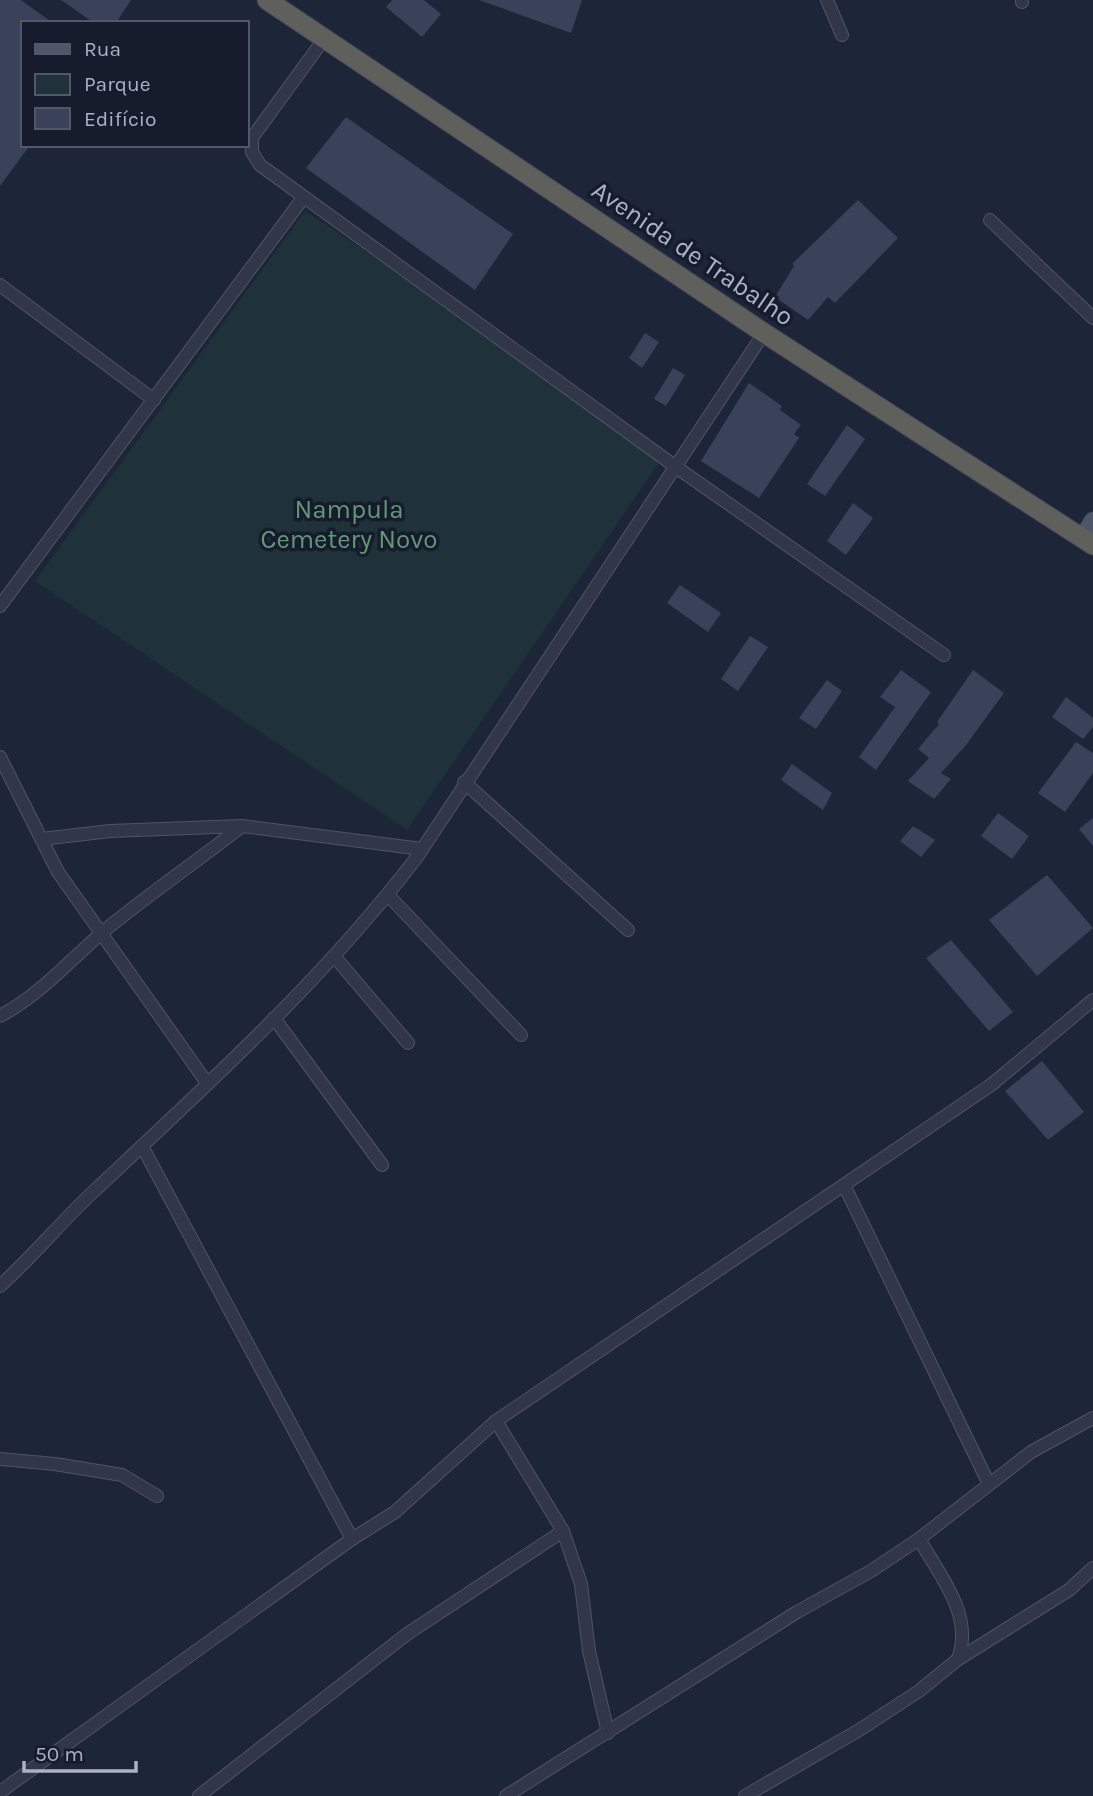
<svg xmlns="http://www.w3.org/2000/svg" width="1093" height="1796" viewBox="0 0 1093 1796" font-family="Karla,sans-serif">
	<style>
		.green { fill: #1f3239 }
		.building { fill: #394259 }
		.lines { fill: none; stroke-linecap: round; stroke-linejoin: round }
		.minor-casing { stroke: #4f5467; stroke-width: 14 }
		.primary-casing { stroke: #3b4052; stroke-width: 19 }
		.trunk-casing { stroke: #3c4153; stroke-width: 21 }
		.minor { stroke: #313749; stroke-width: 12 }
		.primary { stroke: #4e5669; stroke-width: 18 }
		.trunk { stroke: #5f5f5b; stroke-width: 19 }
		.labels { text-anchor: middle; stroke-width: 7; stroke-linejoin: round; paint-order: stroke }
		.street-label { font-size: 26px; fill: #abb1c6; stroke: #171c2d }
		.park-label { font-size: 26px; fill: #609876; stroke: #171c2d }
	</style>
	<rect width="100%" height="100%" fill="#1d2538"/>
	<polygon class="green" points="305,211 667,451 407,830 35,581"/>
	<g class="building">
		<polygon points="0,0 21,0 53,23 23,23 23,145 30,145 0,186"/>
		<polygon points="61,0 131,0 116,23 94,23"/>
		<polygon points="392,0 424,0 441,14 422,37 386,7"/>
		<polygon points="479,0 582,0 571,33"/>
		<polygon points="346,117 513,234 475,290 306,168"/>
		<polygon points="858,200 898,238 835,303 828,297 808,320 775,297 794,266 792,264"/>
		<polygon points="645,333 659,342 642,368 629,358"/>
		<polygon points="673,368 685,375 666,406 654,399"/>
		<polygon points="749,383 782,406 780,410 801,425 794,434 799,438 759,498 701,461"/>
		<polygon points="847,425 865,439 825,496 807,484"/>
		<polygon points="853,503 873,518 846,555 827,541"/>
		<polygon points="680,585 721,613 708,632 667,603"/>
		<polygon points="750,636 768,647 738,691 721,679"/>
		<polygon points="901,670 931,692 876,770 859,757 895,707 880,697"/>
		<polygon points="973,670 1004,693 966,745 941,773 951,779 934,799 908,781 929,758 918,749 939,724 937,722"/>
		<polygon points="827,680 842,691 816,729 799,718"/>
		<polygon points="1066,697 1093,718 1093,727 1083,739 1052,717"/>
		<polygon points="1076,742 1093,753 1093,773 1065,812 1038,793"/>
		<polygon points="792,764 832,793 823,810 781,780"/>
		<polygon points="998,813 1029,836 1012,859 981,836"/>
		<polygon points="1093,818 1093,846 1079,829"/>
		<polygon points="913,826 935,840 921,857 900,841"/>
		<polygon points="1047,875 1093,928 1037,976 989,920"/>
		<polygon points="951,940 1013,1012 989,1031 926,958"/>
		<polygon points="1042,1061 1084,1112 1048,1140 1005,1091"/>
	</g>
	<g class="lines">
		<defs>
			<g id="minor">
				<polyline points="827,0 842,35"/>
				<polyline points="1022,0 1022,2"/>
				<polyline points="324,39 252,138 252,152 260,165 676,467 944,655"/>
				<polyline points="990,220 1093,318"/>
				<polyline points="0,285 154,400"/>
				<polyline points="0,606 303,198"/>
				<polyline points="0,757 58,872 207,1083"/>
				<polyline points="464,782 628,930"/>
				<polyline points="42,839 110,831 242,826"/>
				<polyline points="388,895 521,1035"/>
				<polyline points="334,956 408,1043"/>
				<path d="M0,1016C40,995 70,960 104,931C149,894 196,862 242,826L422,849"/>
				<polyline points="274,1018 382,1165"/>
				<polyline points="142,1146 352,1539"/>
				<polyline points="844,1185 989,1484"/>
				<path d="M0,1286C33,1256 61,1222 93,1192C206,1086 323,980 417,857L764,333"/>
				<polyline points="496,1421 563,1531 581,1584 589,1651 608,1733"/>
				<polyline points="0,1459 55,1464 122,1475 157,1496"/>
				<path d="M919,1539C940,1576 974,1615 958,1659"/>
				<polyline points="0,1792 352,1539 395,1512 496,1421 991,1085 1093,1000"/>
				<polyline points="199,1796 407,1634 563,1531"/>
				<polyline points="506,1796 797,1612 871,1571 919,1539 1031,1452 1093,1418"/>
				<polyline points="745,1796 861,1729 919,1691 957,1660 1069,1590 1093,1568"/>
			</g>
			<polyline id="primary" points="1083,538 1093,521"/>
			<polyline id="trunk" points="267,0 764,333 1093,545"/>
		</defs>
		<use href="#minor" class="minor-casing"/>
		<use href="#primary" class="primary-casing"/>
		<use href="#trunk" class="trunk-casing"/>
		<use href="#minor" class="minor"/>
		<use href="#primary" class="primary"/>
		<use href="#trunk" class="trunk"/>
	</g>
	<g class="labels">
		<g class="street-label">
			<text transform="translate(693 253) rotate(34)" y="9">Avenida de Trabalho</text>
		</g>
		<g class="park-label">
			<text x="349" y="518">Nampula<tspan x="349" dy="30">Cemetery Novo</tspan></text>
		</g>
	</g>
	<rect x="21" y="21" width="228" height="126" fill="#171c2d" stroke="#52586a" stroke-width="2"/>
	<rect x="35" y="44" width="35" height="10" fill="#4e5669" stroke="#52586a" stroke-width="2"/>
	<text x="84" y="56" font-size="21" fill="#abb1c6">Rua</text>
	<rect x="35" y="74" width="35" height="21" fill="#1f3239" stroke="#52586a" stroke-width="2"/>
	<text x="84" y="91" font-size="21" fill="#abb1c6">Parque</text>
	<rect x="35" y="108" width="35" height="21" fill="#394259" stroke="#52586a" stroke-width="2"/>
	<text x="84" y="126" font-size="21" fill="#abb1c6">Edifício</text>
	<path d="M24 1761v10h112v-10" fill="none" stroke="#abb1c6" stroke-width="3.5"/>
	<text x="35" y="1761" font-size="21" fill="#abb1c6" stroke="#171c2d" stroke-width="5" paint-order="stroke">50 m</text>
</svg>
